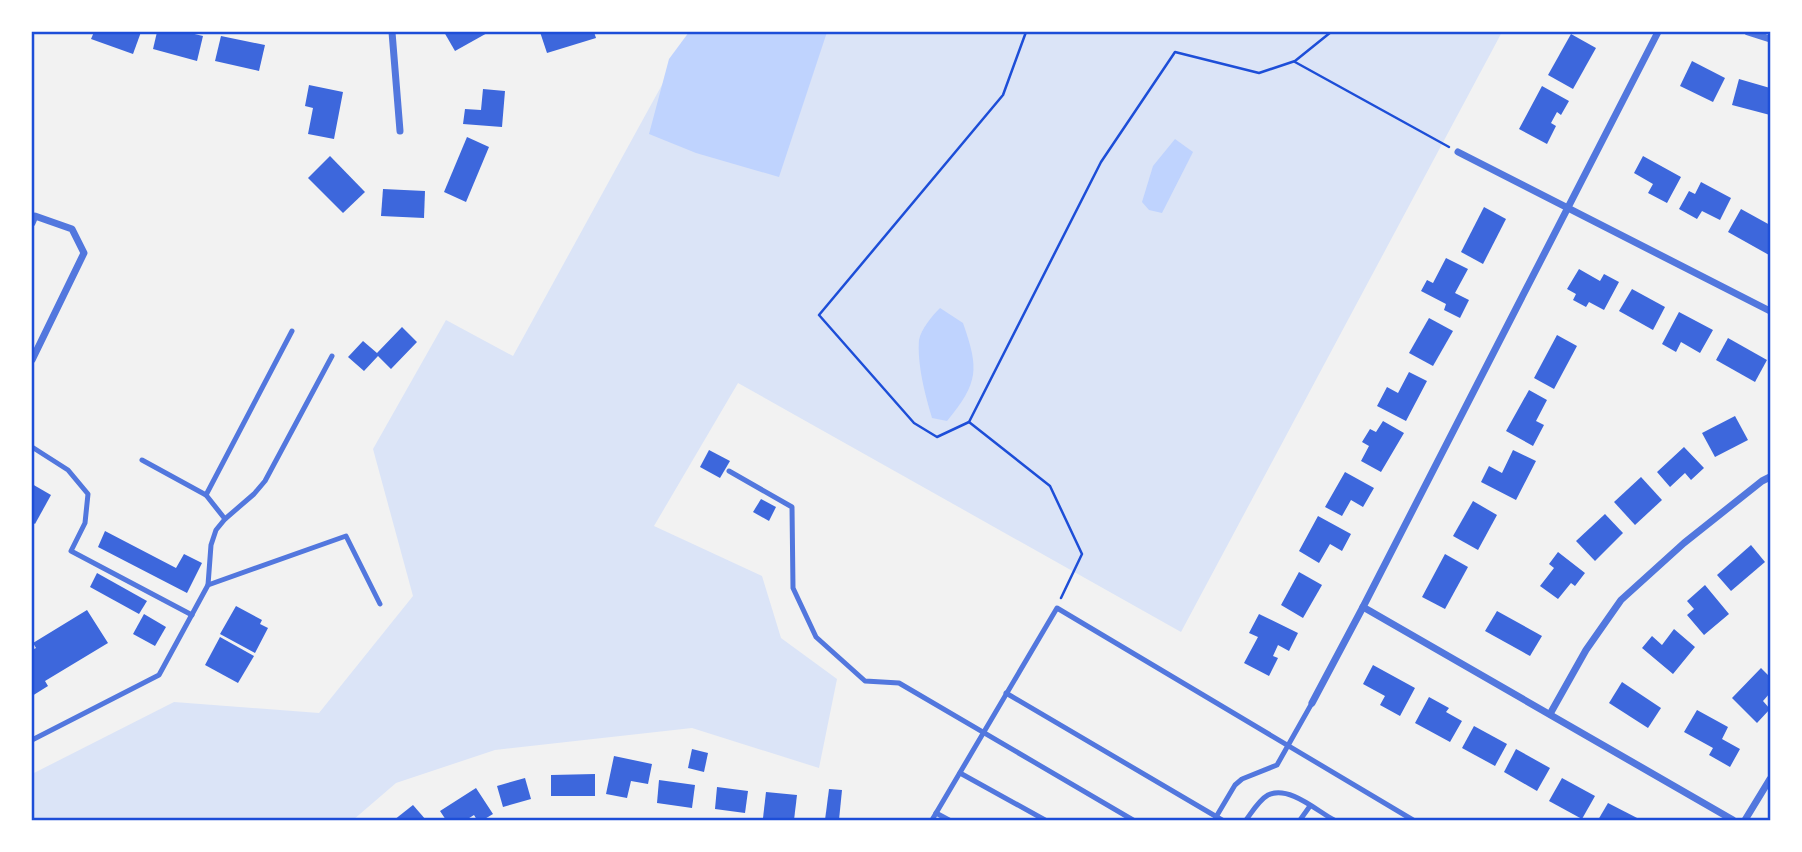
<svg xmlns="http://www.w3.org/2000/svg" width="1802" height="852" viewBox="0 0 1802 852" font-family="'Golos Text',sans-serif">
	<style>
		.green { fill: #dbe4f7 }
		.water { fill: #bfd3fe }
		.building { fill: #3d67dc }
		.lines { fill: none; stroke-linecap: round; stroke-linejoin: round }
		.path { stroke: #1d4ed8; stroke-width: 2.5 }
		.service { stroke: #5277de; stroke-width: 5 }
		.minor { stroke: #5277de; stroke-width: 7 }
		.neatline { fill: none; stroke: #1d4ed8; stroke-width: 2.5 }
	</style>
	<rect width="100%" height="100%" fill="#f2f2f2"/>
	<polygon class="green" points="691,32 1502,32 1181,632 738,383 654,526 762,576 781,638 837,679 819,768 692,728 495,750 396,783 353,820 32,820 32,774 174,702 319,713 413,596 373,449 446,320 513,356"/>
	<g class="water">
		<polygon points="689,32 827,32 779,177 696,153 649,134 669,59"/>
		<polygon points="1175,139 1193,152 1162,213 1149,210 1142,202 1153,166"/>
		<path d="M940,308L963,323C979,369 979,382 947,421L932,418C925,395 917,364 919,340C921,329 932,316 940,308Z"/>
	</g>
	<g class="building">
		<polygon points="94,32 141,32 133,54 91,39"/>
		<polygon points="157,32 186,32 203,36 197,61 153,49"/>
		<polygon points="444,32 489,32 455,51"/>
		<polygon points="540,32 594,32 596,38 547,53"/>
		<polygon points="1571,34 1596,48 1573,89 1548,75"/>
		<polygon points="221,36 265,45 259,71 215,61"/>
		<polygon points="1692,61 1725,78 1713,102 1680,86"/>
		<polygon points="1739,79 1770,88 1770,115 1732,105"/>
		<polygon points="309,85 343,92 334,139 308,134 313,108 305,106"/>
		<polygon points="1542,86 1569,101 1561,115 1557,112 1551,123 1556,126 1547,144 1519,129"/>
		<polygon points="483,89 505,91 502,127 463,124 465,109 481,110"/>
		<polygon points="467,137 489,147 466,202 444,192"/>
		<polygon points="330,156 365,192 343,213 308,178"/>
		<polygon points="1643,156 1681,177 1667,203 1648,193 1653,184 1634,173"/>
		<polygon points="1701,182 1731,198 1720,220 1702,211 1697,219 1679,209 1689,191 1695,194"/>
		<polygon points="383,189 425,191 424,218 381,216"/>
		<polygon points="1484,207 1506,219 1483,264 1461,252"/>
		<polygon points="1741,209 1770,225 1769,255 1728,232"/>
		<polygon points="1446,258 1468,269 1455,293 1469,300 1460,318 1444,310 1446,304 1421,291 1427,280 1433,283"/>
		<polygon points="1579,269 1600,281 1604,274 1619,282 1604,310 1589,302 1586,307 1573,300 1576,294 1567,289"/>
		<polygon points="1632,289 1665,307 1653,330 1619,311"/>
		<polygon points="1679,312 1713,330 1700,353 1681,342 1676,352 1662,344"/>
		<polygon points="1429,318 1453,331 1433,366 1409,353"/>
		<polygon points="402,327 417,342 391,369 378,356 364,371 348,357 363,341 377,353"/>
		<polygon points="1557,335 1577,346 1554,389 1534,378"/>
		<polygon points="1728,338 1767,360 1755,382 1716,360"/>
		<polygon points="1409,372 1427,381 1406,421 1377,406 1387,387 1398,393"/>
		<polygon points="1529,390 1547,400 1536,421 1544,425 1533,446 1506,431"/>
		<polygon points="1735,416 1748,440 1715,457 1702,433"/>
		<polygon points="1383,421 1404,433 1381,472 1361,461 1369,446 1362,442 1370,429 1376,432"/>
		<polygon points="1684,447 1704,468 1691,480 1685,473 1670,487 1657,472"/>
		<polygon points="709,450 730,461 720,478 700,467"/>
		<polygon points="1513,450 1536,461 1516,500 1481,482 1489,466 1502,473"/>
		<polygon points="1345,472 1374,488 1363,507 1351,500 1342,516 1325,507"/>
		<polygon points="1641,477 1662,500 1635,525 1614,502"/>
		<polygon points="32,484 51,495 35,524 32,522"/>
		<polygon points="761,499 776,507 769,521 753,512"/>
		<polygon points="1473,501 1497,515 1478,550 1453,536"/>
		<polygon points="1605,514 1623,533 1595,561 1576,541"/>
		<polygon points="1318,516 1351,534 1342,551 1330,544 1319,563 1299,551"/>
		<polygon points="105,531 176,568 184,554 202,563 187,593 98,547"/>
		<polygon points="1751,545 1765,562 1731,591 1717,575"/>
		<polygon points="1558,552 1585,573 1575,586 1571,583 1558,599 1540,586 1554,568 1549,564"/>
		<polygon points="1445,554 1468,567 1445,609 1422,597"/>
		<polygon points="1299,572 1322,585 1303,618 1281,605"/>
		<polygon points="97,573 147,601 139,614 90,587"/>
		<polygon points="1705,585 1729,614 1704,635 1687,615 1694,609 1687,601"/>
		<polygon points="236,606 262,620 260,624 268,628 255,653 220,634"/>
		<polygon points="87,610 108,643 45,681 48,686 32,696 32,650 36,648 33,643"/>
		<polygon points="1497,611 1542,636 1530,656 1485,631"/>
		<polygon points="144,614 166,627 155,646 133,634"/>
		<polygon points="1259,614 1298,633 1289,651 1278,645 1273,656 1278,658 1269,676 1244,663 1258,637 1249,633"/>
		<polygon points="1674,629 1695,647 1673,674 1642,648 1652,636 1662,645"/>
		<polygon points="220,637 254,656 238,683 205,665"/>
		<polygon points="1373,665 1415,688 1400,716 1380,705 1385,696 1363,684"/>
		<polygon points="1761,668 1770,677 1770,693 1763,701 1770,709 1757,723 1732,698"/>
		<polygon points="1622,682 1661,708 1648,728 1609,703"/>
		<polygon points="1429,697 1449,708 1446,712 1462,721 1450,742 1415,723"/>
		<polygon points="1697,710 1728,727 1722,739 1740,749 1730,767 1709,755 1713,748 1684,732"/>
		<polygon points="1474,726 1507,744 1495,766 1462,748"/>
		<polygon points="692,749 708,753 704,772 688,768"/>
		<polygon points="1516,749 1550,768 1537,791 1504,772"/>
		<polygon points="614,756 652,764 648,784 631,781 627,798 606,794"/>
		<polygon points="595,774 595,796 551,796 551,775"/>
		<polygon points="525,778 531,799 503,807 497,786"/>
		<polygon points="1562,778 1595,796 1582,819 1549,801"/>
		<polygon points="659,780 695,785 692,808 657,803"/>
		<polygon points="717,787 748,791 745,813 715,809"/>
		<polygon points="476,788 493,814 483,820 477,820 474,815 466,820 446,820 440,811"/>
		<polygon points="829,789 842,790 839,820 825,820"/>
		<polygon points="766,792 797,795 794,820 763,818"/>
		<polygon points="1608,803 1641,820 1598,820"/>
		<polygon points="413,805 426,820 394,820"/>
	</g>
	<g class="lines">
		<g class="path">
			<polyline points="1026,32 1003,95 819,315 914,423 937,437 969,422 1101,162 1175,52 1259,73 1295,61 1331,32"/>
			<polyline points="1295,62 1449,147"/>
			<polyline points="969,422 1050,486 1082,554 1061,598"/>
		</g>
		<g class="service">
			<polyline points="32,447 68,470 88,494 85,523 71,551 192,615"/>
			<polyline points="142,460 206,495 225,519"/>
			<polyline points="729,471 792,507 793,588 816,637 865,681 899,683 1133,820"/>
			<polyline points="206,495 292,331"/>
			<polyline points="208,585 346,536 380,604"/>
			<polyline points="1006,693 1222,820"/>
			<polyline points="32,740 159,675 208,585 211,545 216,530 225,519 254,494 265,481 332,356"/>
			<polyline points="960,773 1045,820"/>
			<polyline points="936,813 949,820"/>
			<polyline points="1216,817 1235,785 1242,779 1277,765 1312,703"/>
			<polyline points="932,820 1057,608 1413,820"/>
			<path d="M1246,820C1252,812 1259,800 1268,795C1289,785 1317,811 1334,820"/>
			<polyline points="1300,820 1310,806"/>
		</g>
		<g class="minor">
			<polyline points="392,32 400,131"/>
			<polyline points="1748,32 1770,39"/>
			<polyline points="1458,152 1770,311"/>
			<polyline points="32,223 35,216 72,229 84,253 32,360"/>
			<polyline points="1363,607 1733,820"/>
			<polyline points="1312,703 1363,607 1658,32"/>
			<polyline points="1550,714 1586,650 1621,600 1684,543 1762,481 1770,477"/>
			<polyline points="1745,820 1770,779"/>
		</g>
	</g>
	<rect width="1802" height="852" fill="none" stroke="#ffffff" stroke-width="66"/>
	<rect x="33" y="33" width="1736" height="786" class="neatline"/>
</svg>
